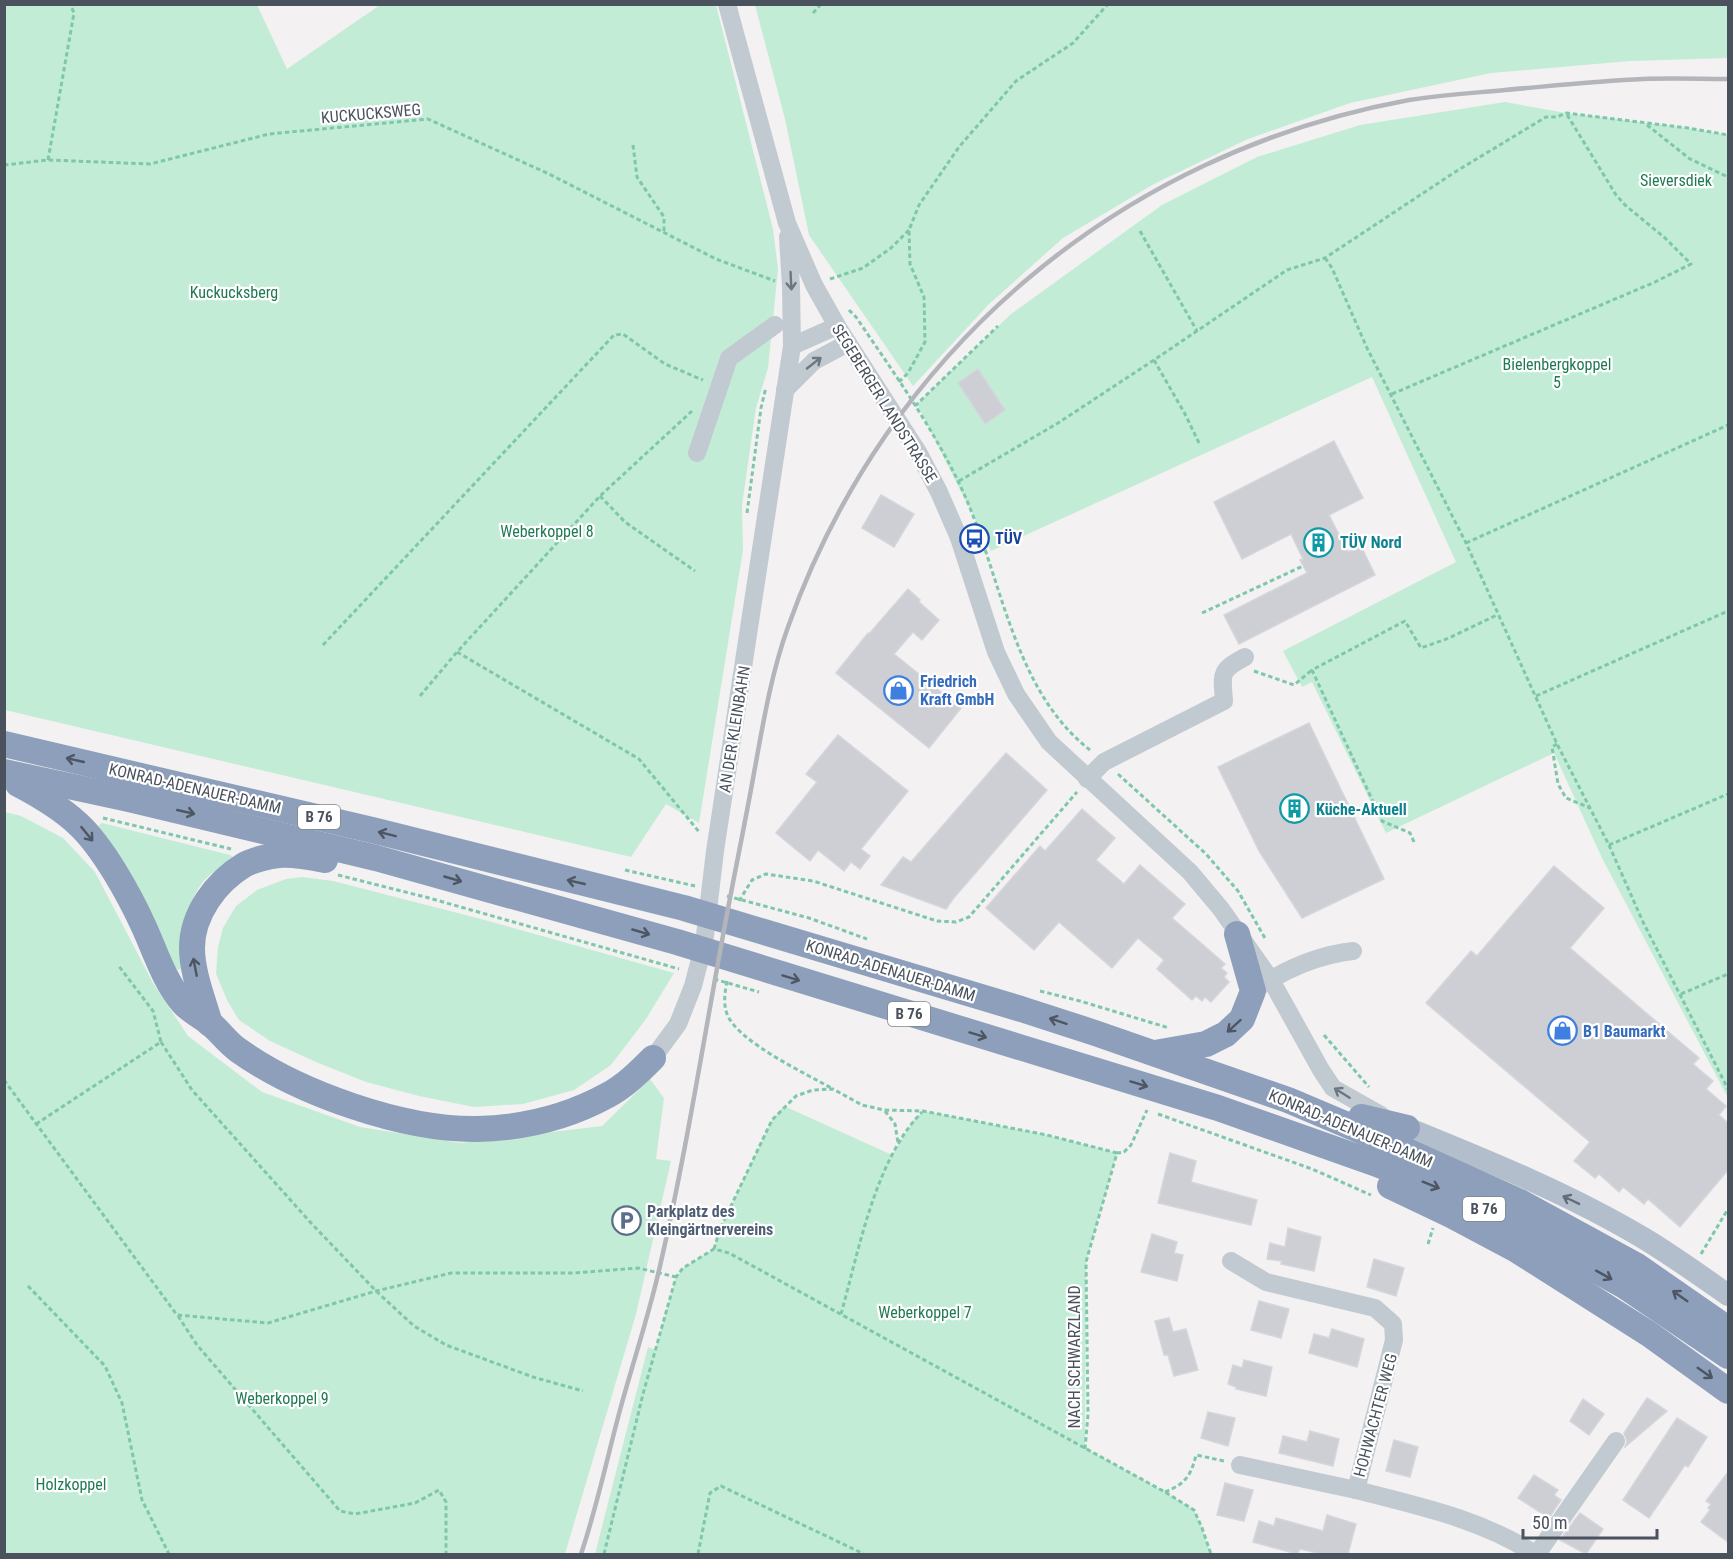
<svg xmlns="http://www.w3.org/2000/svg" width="1733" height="1559" viewBox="0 0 1733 1559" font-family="'Roboto Condensed',sans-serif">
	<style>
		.green { fill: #c3ecd7 }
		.building { fill: #cecfd5; stroke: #d5d6db; stroke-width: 1.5 }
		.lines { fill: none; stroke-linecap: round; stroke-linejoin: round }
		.path { stroke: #7ec7aa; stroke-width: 3; stroke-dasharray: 4.5 3; stroke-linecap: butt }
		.minor { stroke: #c2cad1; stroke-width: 18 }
		.major { stroke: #b3becd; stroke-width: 22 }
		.highway { stroke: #8d9fbb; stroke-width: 26 }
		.rail { stroke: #b3b5ba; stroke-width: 4.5 }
		.oneway { stroke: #6e7680 }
		.oneway2 { stroke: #4d5662 }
		.oneway3 { stroke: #646d79 }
		.labels { text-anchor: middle; stroke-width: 4.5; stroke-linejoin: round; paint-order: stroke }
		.shield { fill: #fff; stroke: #80868e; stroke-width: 1.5 }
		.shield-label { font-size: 15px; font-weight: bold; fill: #4a525d }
		.street-label { font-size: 16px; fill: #4a525d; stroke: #fff }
		.park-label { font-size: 16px; fill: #1f7954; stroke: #fff }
		.transit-label { font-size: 16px; font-weight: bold; fill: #164399; stroke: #fff; text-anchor: start }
		.culture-label { font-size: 16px; font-weight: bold; fill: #0d838f; stroke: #fff; text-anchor: start }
		.shop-label { font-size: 16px; font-weight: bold; fill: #366cbe; stroke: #fff; text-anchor: start }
		.service-label { font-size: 16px; font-weight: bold; fill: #4e5e75; stroke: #fff; text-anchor: start }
	</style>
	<rect width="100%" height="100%" fill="#f3f1f1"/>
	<g class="green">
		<polygon points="5,5 257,5 287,69 380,5 716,5 773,229 778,269 768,368 756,408 742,505 743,550 699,823 666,804 631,857 5,710"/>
		<polygon points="755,5 1728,5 1728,58 1630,61 1491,73 1350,103 1248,139 1154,184 1063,238 989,304 913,386 809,235 785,119"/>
		<polygon points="1505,102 1566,113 1688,128 1728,135 1728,1098 1602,858 1554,753 1386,833 1312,682 1302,687 1283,651 1456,562 1372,377 991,551 917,404 1011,314 1162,205 1257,157 1360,125"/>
		<polygon points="5,812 21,816 63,838 95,872 153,983 188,1036 262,1092 360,1127 461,1143 602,1126 650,1079 664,1098 656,1159 671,1161 636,1314 565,1554 5,1554"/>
		<path d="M102,823L230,855L235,858C227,863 218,868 211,874C184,895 186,937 182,967L179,970L175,968C152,919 132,869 98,826Z"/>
		<polygon points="302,877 333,881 481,919 674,973 646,1019 611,1065 574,1090 523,1104 474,1107 419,1096 366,1082 316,1062 270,1041 239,1020 228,1002 216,974 218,947 223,928 236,906 257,890 286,879"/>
		<polygon points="784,1106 892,1155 913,1121 923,1111 1047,1135 1117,1153 1086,1262 1085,1448 1165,1492 1194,1510 1202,1528 1211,1554 595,1554 648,1347 655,1350 676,1277 683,1268 714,1249 720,1229 772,1120"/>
	</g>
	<g class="building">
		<polygon points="978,369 1005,410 985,424 958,383"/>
		<polygon points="1334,441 1363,498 1329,515 1348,552 1361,546 1375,575 1239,644 1224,615 1307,573 1300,560 1303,559 1291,534 1242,559 1214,502"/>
		<polygon points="881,495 914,514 894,547 862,528"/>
		<polygon points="908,589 920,600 919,602 939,620 922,640 913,632 894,654 961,708 929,748 836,673 868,633 869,634"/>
		<polygon points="1309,723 1384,879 1302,918 1259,851 1218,767"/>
		<polygon points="838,735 908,791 861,849 870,856 860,869 851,862 844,871 818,850 810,861 776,833 817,782 806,774"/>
		<polygon points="1006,753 1047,790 953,899 946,909 881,885 903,857 911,862"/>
		<polygon points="1082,809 1115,838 1096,860 1124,884 1140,865 1185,904 1172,918 1225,964 1221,968 1227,973 1224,977 1229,982 1211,1002 1205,997 1202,1001 1196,996 1192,1000 1157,969 1164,960 1138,938 1112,968 1059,922 1034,950 986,908 1040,846 1045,851"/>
		<polygon points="1554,866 1604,908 1570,948 1699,1058 1693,1064 1713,1081 1706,1089 1726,1106 1719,1115 1728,1123 1728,1170 1680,1227 1648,1199 1644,1204 1623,1187 1619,1192 1599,1174 1595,1178 1574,1161 1590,1142 1426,1003 1471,951 1477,956"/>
		<polygon points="1170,1153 1196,1161 1191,1182 1257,1200 1251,1225 1158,1203"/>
		<polygon points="1288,1228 1321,1237 1314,1271 1281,1264 1282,1261 1267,1259 1270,1243 1285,1247"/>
		<polygon points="1152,1234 1177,1242 1174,1253 1183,1255 1177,1281 1141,1272"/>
		<polygon points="1374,1259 1404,1268 1396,1296 1367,1287"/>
		<polygon points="1259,1301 1289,1309 1281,1338 1251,1330"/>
		<polygon points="1169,1318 1173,1332 1186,1329 1198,1370 1174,1376 1168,1355 1164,1355 1155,1321"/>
		<polygon points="1332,1329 1364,1339 1357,1367 1309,1353 1314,1334 1329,1338"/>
		<polygon points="1244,1360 1272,1367 1266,1396 1236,1389 1236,1387 1228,1384 1233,1365 1242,1368"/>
		<polygon points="1647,1398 1667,1411 1625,1447 1627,1441 1624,1433"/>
		<polygon points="1583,1399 1604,1414 1589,1435 1570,1421"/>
		<polygon points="1208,1412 1235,1418 1228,1446 1201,1438"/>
		<polygon points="1677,1418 1707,1437 1688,1467 1685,1465 1649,1518 1623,1500"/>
		<polygon points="1310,1431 1339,1439 1333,1466 1279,1453 1283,1436 1307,1442"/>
		<polygon points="1394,1440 1418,1447 1410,1477 1386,1471"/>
		<polygon points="1728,1472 1728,1542 1701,1522 1710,1510 1708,1508 1711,1504 1706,1501"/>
		<polygon points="1534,1475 1558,1490 1554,1495 1561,1500 1549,1518 1518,1498"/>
		<polygon points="1225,1483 1253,1490 1244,1521 1217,1515"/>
		<polygon points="1580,1513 1603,1529 1586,1554 1560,1540"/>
		<polygon points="1327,1515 1356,1524 1348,1554 1322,1554 1300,1549 1297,1554 1253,1542 1259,1521 1274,1526 1276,1518 1323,1531"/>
	</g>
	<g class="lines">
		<g class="path">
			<polyline points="813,13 821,4"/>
			<polyline points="1647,125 1690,159 1728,177"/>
			<polyline points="633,145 637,177 664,217 664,231"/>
			<polyline points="48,160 74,13 70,4"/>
			<polyline points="4,165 48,160 150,164 269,134 428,119 549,174 716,259 775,281"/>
			<polyline points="1140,231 1197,331"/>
			<polyline points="1325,258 1332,268 1367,348 1466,543 1557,744 1609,845 1643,922 1728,1089"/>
			<polyline points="830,279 863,268 891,248 909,230"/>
			<path d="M849,310L856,317C892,370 929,422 957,479C1001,566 1009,687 1090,750"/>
			<polyline points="1154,360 1185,414 1200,445"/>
			<polyline points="899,382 908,373 925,342 924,297 910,264 909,230 919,205 959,147 1016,81 1073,43 1108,4"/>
			<polyline points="1392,394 1655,282 1691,264 1665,238 1625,205 1616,195 1566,113"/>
			<polyline points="915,406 998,326"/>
			<polyline points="959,481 1058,423 1154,360 1287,270 1325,258 1455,172 1546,117 1557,117 1566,113 1688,128 1728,135"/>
			<polyline points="600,496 625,522 695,571"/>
			<polyline points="747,513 761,408 766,387"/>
			<polyline points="1466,543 1728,425"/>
			<polyline points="1202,613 1303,566"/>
			<polyline points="323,645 614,335 623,334 665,364 703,380"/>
			<polyline points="457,652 639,759 700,833"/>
			<polyline points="1254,671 1294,685 1312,670"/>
			<polyline points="420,696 457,652 600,496 692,411"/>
			<polyline points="1536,696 1728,611"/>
			<polyline points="1557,744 1552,747 1558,784 1566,798 1590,808"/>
			<polyline points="1118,774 1206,854 1238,891 1266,940"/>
			<polyline points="103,818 231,849"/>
			<polyline points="1414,842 1410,833 1382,821 1312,670 1405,621 1421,648 1449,638 1497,615"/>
			<polyline points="1609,845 1728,794"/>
			<polyline points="625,870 695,886"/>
			<polyline points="338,875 429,898 679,969"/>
			<polyline points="727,896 809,918 867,939"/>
			<polyline points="739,901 752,880 766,874 813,881 937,921 956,922 969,917 1077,792"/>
			<polyline points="714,979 759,992"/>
			<path d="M727,981C725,992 723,1003 727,1014C738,1042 805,1073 833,1089"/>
			<polyline points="1040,991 1080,1001 1169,1028"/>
			<polyline points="1681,994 1728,974"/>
			<polyline points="1324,1035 1369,1087"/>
			<polyline points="161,1042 192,1090 311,1223 376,1291 414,1326 446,1345 533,1377 583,1391"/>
			<polyline points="4,1080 177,1315 268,1323 376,1291 451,1273 574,1273 638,1268 676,1277"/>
			<polyline points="885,1111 895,1124 898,1143"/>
			<polyline points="1158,1114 1312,1169 1371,1195"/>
			<polyline points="36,1124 161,1042 153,1011 118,965"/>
			<polyline points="1428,1244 1433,1228"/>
			<polyline points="714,1249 720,1229 772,1120 796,1096 813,1090 833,1089 862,1105 884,1110 923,1111 1047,1135 1117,1153"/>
			<polyline points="1701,1254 1728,1209"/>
			<polyline points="28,1286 105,1366 122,1403 142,1500 169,1554"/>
			<path d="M841,1314C859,1250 875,1160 922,1112"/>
			<polyline points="178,1316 197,1345 340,1511 355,1514 415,1503 439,1490 446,1502 446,1554"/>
			<polyline points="1085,1449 1088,1414 1086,1262 1117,1153 1124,1152 1131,1145 1147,1110"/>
			<path d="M1165,1492C1185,1484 1191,1476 1196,1455L1224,1461"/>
			<polyline points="604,1554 643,1394 676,1277 683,1268 714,1249 729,1253 762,1271 1165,1492 1194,1510 1202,1528 1211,1554"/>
			<polyline points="698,1554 710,1493 721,1486 864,1554"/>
		</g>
		<g class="minor">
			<polyline points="727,4 787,223 814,285 837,326 918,452 939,492 959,538 996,652 1016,694 1049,742 1190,872 1221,909 1271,980 1321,1070 1333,1088 1381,1115"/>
			<polyline points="792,346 837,326"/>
			<polyline points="785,390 814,361 848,343"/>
			<polyline points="697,453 729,358 775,325"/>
			<path d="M1087,779L1104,762L1224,701C1222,673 1219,671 1245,657"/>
			<path d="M1262,985C1290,967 1319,955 1353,951"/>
			<polyline points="653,1058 678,1024 693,986 704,944 715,851 792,346 791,287 788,237"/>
			<path d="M1231,1261L1266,1282L1375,1308L1393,1324L1394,1340L1356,1490C1418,1506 1481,1519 1535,1554"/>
			<polyline points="1240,1465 1356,1490"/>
			<polyline points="1537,1554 1616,1441"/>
		</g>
		<path class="major" d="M1407,1128C1488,1161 1570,1194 1645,1239C1673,1256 1701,1276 1728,1295"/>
		<g class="highway">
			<polyline points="4,744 376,831 684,908 1021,1009 1095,1033 1288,1100 1385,1141 1518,1201 1637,1266 1728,1329"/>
			<polyline points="4,772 129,799 376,858 677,942 1218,1108 1374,1163 1471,1201 1623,1285 1728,1356"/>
			<path d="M18,784C39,795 60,807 78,824C103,847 130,896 144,927C155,951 165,983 183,1003C191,1012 203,1017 212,1025C221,1033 228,1043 238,1050C298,1093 403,1130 477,1129C522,1128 568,1117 608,1095C625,1086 639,1072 653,1058"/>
			<path d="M210,1024C203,999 192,973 192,948C192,914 216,882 244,865C253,860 269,856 279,855C294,854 310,857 325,860"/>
			<polyline points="1155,1053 1206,1044 1226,1034 1242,1019 1253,991 1237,934"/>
			<polyline points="1361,1117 1407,1128"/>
			<polyline points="1390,1186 1451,1215 1515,1249 1649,1334 1728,1391"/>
		</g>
		<path class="rail" d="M581,1554C597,1507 607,1458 620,1410C633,1362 649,1315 660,1266C685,1158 702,1049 722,941C732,885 744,829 754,773C763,724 771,674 788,627C886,350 1120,153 1409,100C1441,95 1473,93 1505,90C1551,86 1597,81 1643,79C1671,78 1700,79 1728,79"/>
	</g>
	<defs><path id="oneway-shaft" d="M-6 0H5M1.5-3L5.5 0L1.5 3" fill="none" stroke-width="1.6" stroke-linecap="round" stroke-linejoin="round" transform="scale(1.5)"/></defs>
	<g class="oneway">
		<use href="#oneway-shaft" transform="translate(791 281) rotate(87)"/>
		<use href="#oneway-shaft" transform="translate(814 363) rotate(-38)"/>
		<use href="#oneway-shaft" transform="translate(1342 1093) rotate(-148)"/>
	</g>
	<g class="oneway2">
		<use href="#oneway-shaft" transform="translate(75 760) rotate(-167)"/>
		<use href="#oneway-shaft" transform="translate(186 812) rotate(13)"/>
		<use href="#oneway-shaft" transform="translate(87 834) rotate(51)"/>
		<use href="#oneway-shaft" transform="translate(387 834) rotate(-166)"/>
		<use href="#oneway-shaft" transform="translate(453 879) rotate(16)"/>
		<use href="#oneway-shaft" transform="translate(576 882) rotate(-167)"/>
		<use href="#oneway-shaft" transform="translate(641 932) rotate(16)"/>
		<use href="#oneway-shaft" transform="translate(195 967) rotate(-101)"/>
		<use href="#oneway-shaft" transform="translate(791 978) rotate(17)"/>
		<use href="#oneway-shaft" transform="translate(1058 1021) rotate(-162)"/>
		<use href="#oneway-shaft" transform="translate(1234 1026) rotate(138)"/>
		<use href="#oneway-shaft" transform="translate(978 1035) rotate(17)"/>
		<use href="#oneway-shaft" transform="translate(1139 1084) rotate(17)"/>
		<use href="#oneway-shaft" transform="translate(1431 1185) rotate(22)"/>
		<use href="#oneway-shaft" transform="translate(1604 1275) rotate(29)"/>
		<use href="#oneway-shaft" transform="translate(1680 1296) rotate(-145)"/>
		<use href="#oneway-shaft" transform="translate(1705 1373) rotate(35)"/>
	</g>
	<use class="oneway3" href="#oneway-shaft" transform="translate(1571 1200) rotate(-154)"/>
	<defs>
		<symbol id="bus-ring" viewBox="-11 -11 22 22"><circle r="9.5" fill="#fff" stroke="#1a4fb4" stroke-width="1.5"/><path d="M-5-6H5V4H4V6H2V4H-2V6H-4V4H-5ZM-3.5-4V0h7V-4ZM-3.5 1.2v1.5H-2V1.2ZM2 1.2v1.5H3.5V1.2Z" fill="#1a4fb4"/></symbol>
		<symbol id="building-ring" viewBox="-11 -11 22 22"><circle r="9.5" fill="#fff" stroke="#0f9aa8" stroke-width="1.5"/><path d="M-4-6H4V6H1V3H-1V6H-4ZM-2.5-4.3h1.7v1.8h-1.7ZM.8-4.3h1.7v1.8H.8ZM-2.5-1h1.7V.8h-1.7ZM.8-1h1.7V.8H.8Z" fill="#0f9aa8"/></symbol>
		<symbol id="shop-ring" viewBox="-11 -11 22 22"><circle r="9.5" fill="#fff" stroke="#3f7fe0" stroke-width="1.5"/><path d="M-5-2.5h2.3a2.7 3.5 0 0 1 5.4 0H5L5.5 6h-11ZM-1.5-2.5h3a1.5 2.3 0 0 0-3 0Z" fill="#3f7fe0"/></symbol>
		<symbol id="parking-ring" viewBox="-11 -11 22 22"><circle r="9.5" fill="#fff" stroke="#5c6f8a" stroke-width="1.5"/><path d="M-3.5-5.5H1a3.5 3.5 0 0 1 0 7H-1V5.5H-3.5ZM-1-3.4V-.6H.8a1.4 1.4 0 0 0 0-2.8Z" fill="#5c6f8a"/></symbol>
	</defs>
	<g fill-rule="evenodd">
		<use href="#bus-ring" x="958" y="522" width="33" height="33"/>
		<use href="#building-ring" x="1302" y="526" width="33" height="33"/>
		<use href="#shop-ring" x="882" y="674" width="33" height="33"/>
		<use href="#building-ring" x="1278" y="792" width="33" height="33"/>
		<use href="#shop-ring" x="1546" y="1014" width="33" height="33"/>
		<use href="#parking-ring" x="610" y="1204" width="33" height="33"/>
	</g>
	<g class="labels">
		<g class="shield">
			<rect x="298" y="805" width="42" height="24" rx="4.5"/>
			<rect x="888" y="1002" width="42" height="24" rx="4.5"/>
			<rect x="1463" y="1197" width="42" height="24" rx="4.5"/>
		</g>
		<g class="shield-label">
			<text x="319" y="822">B 76</text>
			<text x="909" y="1019">B 76</text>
			<text x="1484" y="1214">B 76</text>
		</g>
		<g class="street-label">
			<text transform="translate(371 113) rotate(-5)" y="6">KUCKUCKSWEG</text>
			<text transform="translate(885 403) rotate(58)" y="6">SEGEBERGER LANDSTRASSE</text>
			<text transform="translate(734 729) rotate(-81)" y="6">AN DER KLEINBAHN</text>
			<text transform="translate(195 788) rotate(13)" y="6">KONRAD-ADENAUER-DAMM</text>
			<text transform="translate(891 970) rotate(17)" y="6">KONRAD-ADENAUER-DAMM</text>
			<text transform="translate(1351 1128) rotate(23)" y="6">KONRAD-ADENAUER-DAMM</text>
			<text transform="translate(1074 1357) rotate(-90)" y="6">NACH SCHWARZLAND</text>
			<text transform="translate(1375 1415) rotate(-75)" y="6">HOHWACHTER WEG</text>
		</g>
		<g class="park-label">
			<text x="1676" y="186">Sieversdiek</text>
			<text x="234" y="298">Kuckucksberg</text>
			<text x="1557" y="370">Bielenbergkoppel<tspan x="1557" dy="18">5</tspan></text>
			<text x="547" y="537">Weberkoppel 8</text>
			<text x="925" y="1318">Weberkoppel 7</text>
			<text x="282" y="1404">Weberkoppel 9</text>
			<text x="71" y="1490">Holzkoppel</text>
		</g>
		<g class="transit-label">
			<text x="995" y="544">TÜV</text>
		</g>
		<g class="culture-label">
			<text x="1340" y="548">TÜV Nord</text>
			<text x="1316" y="815">Küche-Aktuell</text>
		</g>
		<g class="shop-label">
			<text x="920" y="687">Friedrich<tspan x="920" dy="18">Kraft GmbH</tspan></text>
			<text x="1583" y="1037">B1 Baumarkt</text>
		</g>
		<g class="service-label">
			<text x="647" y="1217">Parkplatz des<tspan x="647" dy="18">Kleingärtnervereins</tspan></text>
		</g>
	</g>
	<rect width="1733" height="1559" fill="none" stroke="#4a525d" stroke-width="12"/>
	<path d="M1523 1529v9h134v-9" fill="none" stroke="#4a525d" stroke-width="3"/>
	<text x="1532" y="1529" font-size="18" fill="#4a525d" stroke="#ffffff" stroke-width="4.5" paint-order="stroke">50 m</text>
</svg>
